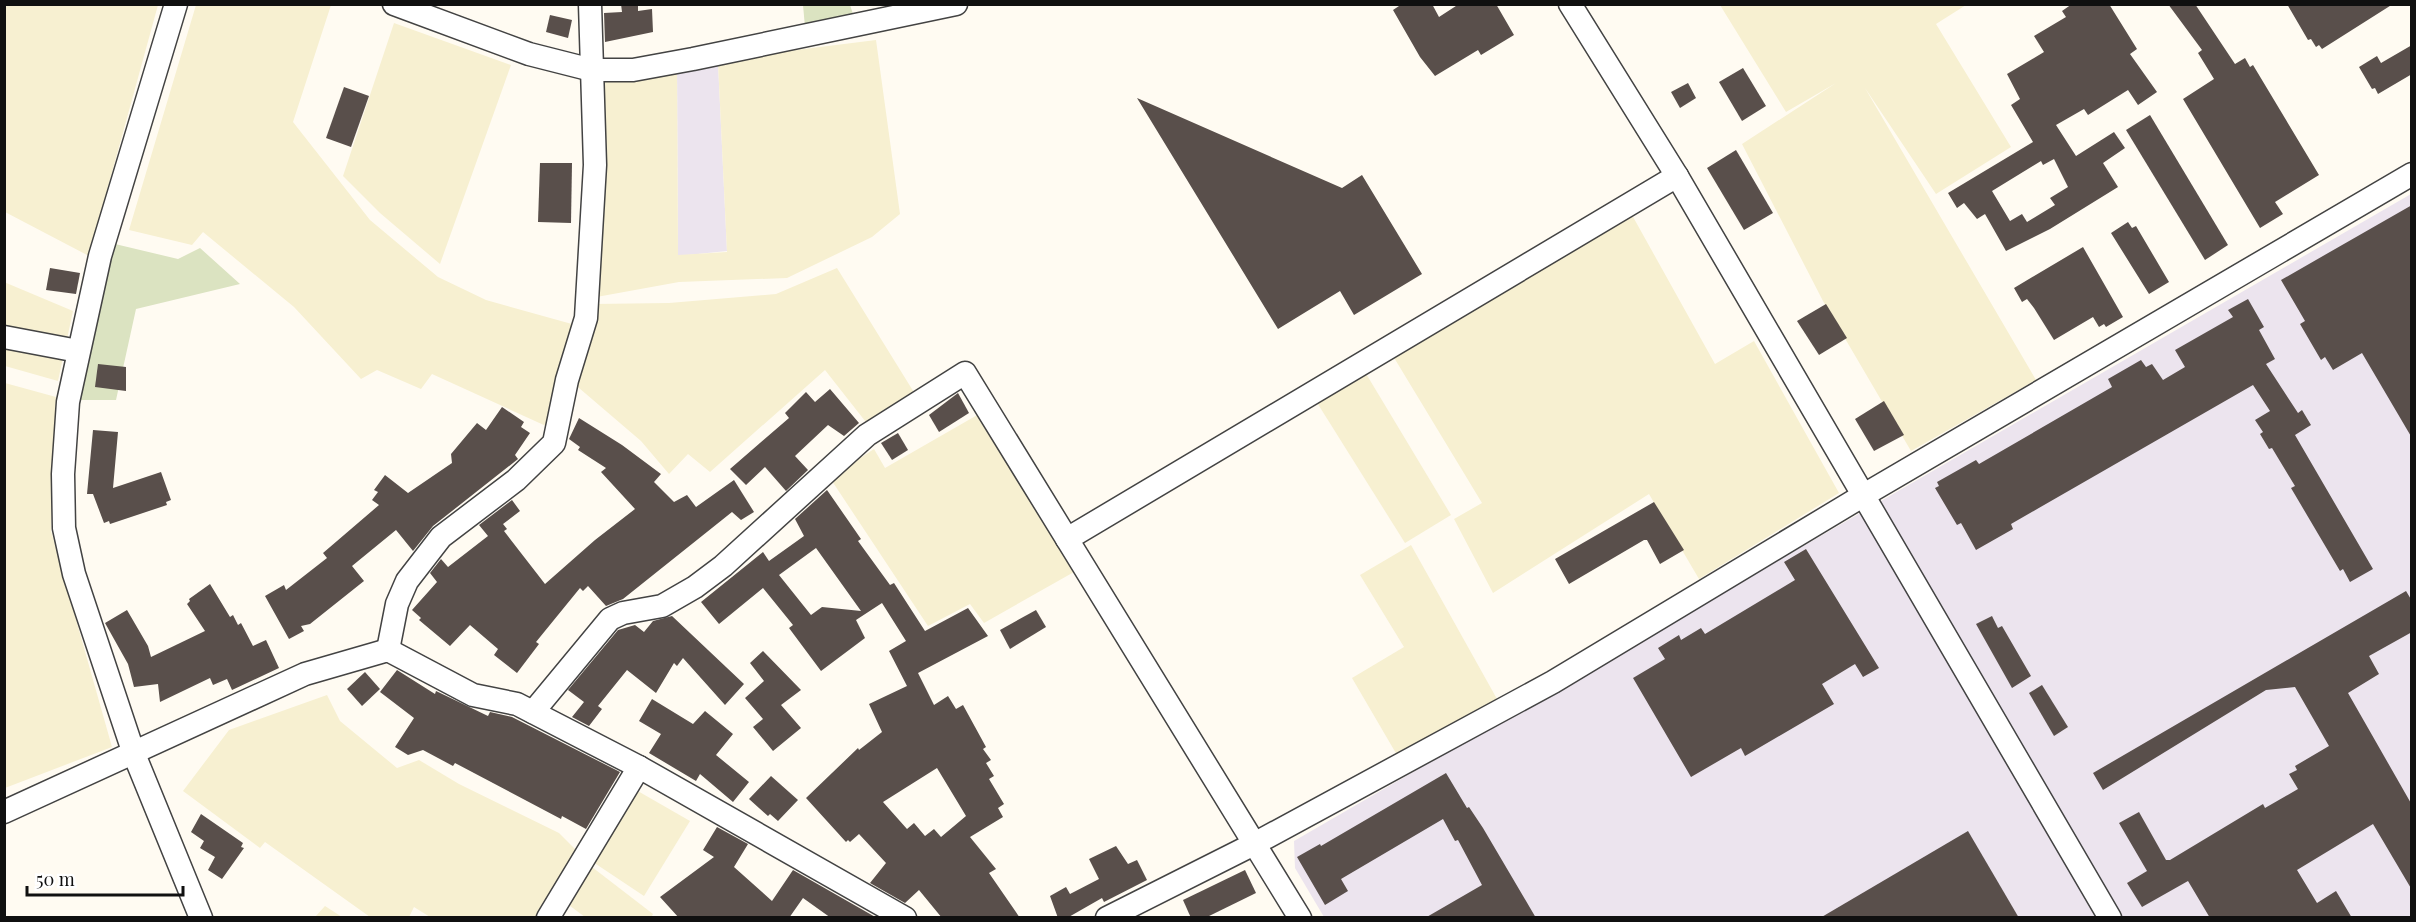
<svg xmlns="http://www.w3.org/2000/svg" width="2416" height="922" viewBox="0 0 2416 922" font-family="'Playfair Display',serif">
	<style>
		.industrial { fill: #ece4ee }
		.farmland { fill: #f7f0d1 }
		.cemetery { fill: #dbe3c1 }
		.building { fill: #594f4b; fill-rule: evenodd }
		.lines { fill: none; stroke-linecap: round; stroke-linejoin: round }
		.minor-casing { stroke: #434343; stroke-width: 25 }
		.minor { stroke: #fff; stroke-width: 22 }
	</style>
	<rect width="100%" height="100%" fill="#fffbf2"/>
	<g class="industrial">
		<polygon points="718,63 727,251 678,256 677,66"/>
		<polygon points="2411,194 2411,917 1324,917 1295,868 1294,841"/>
	</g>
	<g class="farmland">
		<polygon points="5,5 158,5 89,256 5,212"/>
		<polygon points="196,5 331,5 293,122 370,220 438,277 486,300 579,326 546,426 432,374 421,389 377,370 361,379 294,307 203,232 192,245 129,230"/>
		<polygon points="1720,5 1966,5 1936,24 2011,147 1936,194 1865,88 2036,380 1911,451 1823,301 1742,144 1836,83 1786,112"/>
		<polygon points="394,23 511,65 440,264 380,213 343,176"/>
		<polygon points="876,40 900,214 872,237 787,278 679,282 591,298 596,73 677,66 678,255 727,252 718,63 748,56"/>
		<polygon points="1632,215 1715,364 1754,341 1839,493 1699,579 1649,494 1493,593 1454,519 1482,503 1393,356"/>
		<polygon points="837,268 915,394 869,426 825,370 710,472 688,454 669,474 641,441 572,382 593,304 669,303 776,294"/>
		<polygon points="4,282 73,311 58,381 5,366"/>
		<polygon points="1365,372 1451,515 1405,543 1316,401"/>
		<polygon points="5,383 56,397 51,531 112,747 5,788"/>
		<polygon points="979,414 1074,572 984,623 970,604 928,626 830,478 874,449 885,468"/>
		<polygon points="1411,545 1497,699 1397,755 1352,678 1404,647 1360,575"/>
		<polygon points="327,695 340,721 397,768 419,760 459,784 559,833 583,857 538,917 430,917 414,907 409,917 370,917 265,842 260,848 183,791 229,730"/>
		<polygon points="636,790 690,821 644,896 593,862"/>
		<polygon points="588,864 653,914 651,918 585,917 562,900"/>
		<polygon points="325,906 342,917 315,917"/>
	</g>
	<g class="cemetery">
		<polygon points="803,5 850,5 853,14 805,27"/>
		<polygon points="115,244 178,259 200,248 240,284 136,309 116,400 79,400"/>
	</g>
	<g class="building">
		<polygon points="621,4 638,4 638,11 652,9 653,32 605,42 604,13 622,12"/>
		<polygon points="1402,4 1432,4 1439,17 1459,4 1496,4 1514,35 1481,55 1478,50 1435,76 1420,57 1393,10"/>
		<path d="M2072,4H2109L2137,49L2130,54L2157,92L2138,105L2128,90L2088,115L2084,109L2056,125L2076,156L2114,132L2125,148L2103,163L2118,187L2050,229L2006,251L1985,214L1977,219L1964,203L1957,208L1948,193L2033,142L2011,105L2020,99L2007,74L2044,52L2034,36L2066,17L2062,11ZM2054,159L2068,187L2050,198L2055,205L2027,222L2022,214L2010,221L1992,191L2041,161L2043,165Z"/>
		<polygon points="2168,4 2195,4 2235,64 2245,58 2250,67 2253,65 2319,175 2275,202 2283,214 2260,228 2183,99 2214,79 2198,53 2202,50"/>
		<polygon points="2287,4 2393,4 2322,49 2319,45 2316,47 2311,39 2308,40"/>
		<polygon points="550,15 572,20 568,38 546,32"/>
		<polygon points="2412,45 2412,74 2378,94 2375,88 2372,89 2359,67 2377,56 2381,63"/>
		<polygon points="1743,68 1766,106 1742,121 1719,82"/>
		<polygon points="1688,83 1696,98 1680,108 1671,92"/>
		<polygon points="344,87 369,96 351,147 326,138"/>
		<polygon points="1137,98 1342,188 1362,175 1422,274 1354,315 1340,291 1278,329"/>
		<polygon points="2150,115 2228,245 2205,260 2126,130"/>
		<polygon points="1736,150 1773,213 1744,230 1707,168"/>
		<polygon points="540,163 572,163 571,223 538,222"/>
		<polygon points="2412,205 2412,438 2362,353 2333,370 2325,357 2321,360 2300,324 2305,321 2281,280"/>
		<polygon points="2128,222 2132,228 2136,226 2169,282 2149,294 2111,233"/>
		<polygon points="2083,247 2123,317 2106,327 2104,324 2099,327 2093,317 2054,340 2034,308 2027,299 2022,302 2014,288"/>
		<polygon points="50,268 80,273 76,294 46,290"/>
		<polygon points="2248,299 2264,327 2259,330 2275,359 2266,364 2298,413 2302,410 2311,425 2295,435 2373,569 2350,582 2343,569 2340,571 2291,488 2295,486 2272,448 2269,449 2260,434 2263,432 2255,420 2270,411 2253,385 2011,524 2013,529 1976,550 1961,523 1957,525 1935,488 1939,486 1937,482 1976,460 1979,464 2112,387 2108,379 2141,360 2146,367 2152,364 2163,380 2185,367 2175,350 2233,317 2228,310"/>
		<polygon points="1826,304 1847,338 1819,355 1797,321"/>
		<polygon points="98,364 126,367 126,391 95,387"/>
		<polygon points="830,389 859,423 844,436 828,425 795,456 808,470 786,491 765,467 746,485 730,469 789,418 785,413 806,392 815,402"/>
		<polygon points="958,393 969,413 939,432 929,415"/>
		<polygon points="1884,401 1904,435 1874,451 1855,419"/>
		<polygon points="502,407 524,422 521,427 530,433 515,455 518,459 433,526 413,551 396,530 352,566 364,581 310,624 301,626 304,631 289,639 265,596 284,585 286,590 327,558 323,553 379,505 372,500 378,492 374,490 385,475 408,493 452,463 451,454 477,423 486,430"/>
		<polygon points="579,418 622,445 661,474 654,482 674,502 687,495 696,507 734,480 754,512 741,520 732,512 623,599 606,606 588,586 583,591 580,588 536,642 539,644 517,673 494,655 498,649 470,625 450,646 419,620 421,618 412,610 437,582 430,573 441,559 448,567 488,536 479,525 512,500 520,511 503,524 507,529 504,531 545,584 595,540 635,509 601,472 606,468 578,450 580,447 569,439"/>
		<polygon points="93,430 118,432 113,488 161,472 171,500 166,502 167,505 110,524 109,521 104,523 93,494 87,494"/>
		<polygon points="898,433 908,450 892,460 881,443"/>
		<path d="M827,490L861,539L858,541L890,585L894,583L925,631L968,608L988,636L918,673L934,705L948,696L956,709L963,705L986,747L983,749L991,760L986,763L994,776L989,779L1004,804L998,808L1003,817L970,837L996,869L989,873L1020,918H942L919,890L905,903L870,883L886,863L859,834L850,842L848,840L846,842L806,798L858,748L859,750L882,732L869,704L907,686L889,651L906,641L882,603L856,620L865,638L821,671L789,628L793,625L763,588L719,624L701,602L763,552L769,561L804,536L795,519ZM816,548L861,611L822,607L811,615L779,575ZM937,768L966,816L941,837L934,829L925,836L914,823L907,829L883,802Z"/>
		<polygon points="1654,502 1684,550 1660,564 1647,540 1644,540 1569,584 1555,559"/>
		<polygon points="1806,549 1879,668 1863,677 1855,664 1822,684 1834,704 1745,756 1741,748 1691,777 1633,678 1665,659 1658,648 1679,635 1681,640 1701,628 1705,634 1795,580 1784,562"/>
		<polygon points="210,584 230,617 233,615 238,625 241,623 253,646 266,640 279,668 232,690 227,679 213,685 210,678 160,702 158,684 134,687 128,664 105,623 127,610 148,646 151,657 205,631 187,604 190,601 189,599"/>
		<polygon points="2406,591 2412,601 2412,632 2369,656 2379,674 2348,693 2412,805 2412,890 2373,824 2297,870 2317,903 2336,891 2352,918 2210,918 2188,881 2142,907 2127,883 2147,871 2119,823 2139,812 2166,860 2170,860 2263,804 2265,808 2298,789 2289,774 2297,770 2295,766 2329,746 2295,687 2266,690 2103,790 2093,773"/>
		<polygon points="1036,610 1046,627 1010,649 1000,630"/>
		<polygon points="672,616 744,684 725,705 683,658 677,666 674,663 656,693 627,670 598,706 602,709 589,726 572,717 584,702 568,690 618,630 635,625 644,632 653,621"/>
		<polygon points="1992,616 1998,628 2002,626 2031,676 2012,688 1976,624"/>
		<polygon points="763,651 801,690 781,705 801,728 773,751 753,727 763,719 745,698 764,681 750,663"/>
		<polygon points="397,670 435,694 436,691 488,716 490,712 512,717 620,772 586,829 562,816 561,819 455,763 453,766 423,750 408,755 395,747 414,718 380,692"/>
		<polygon points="365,672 380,689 362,706 347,689"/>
		<polygon points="2042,685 2068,727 2054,736 2029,693"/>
		<polygon points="652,699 693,724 705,711 733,734 716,755 749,782 733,802 700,774 696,781 649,753 661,734 639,721"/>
		<polygon points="1446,773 1467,808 1469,807 1483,828 1536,918 1425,918 1482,885 1458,840 1455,841 1443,819 1341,879 1348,891 1325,905 1297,857 1320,844 1321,846"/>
		<polygon points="771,776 798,800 778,821 770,814 768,816 749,799"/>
		<polygon points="201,814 243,843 241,847 244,848 222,879 208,870 215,857 200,848 204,841 191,832"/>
		<polygon points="717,827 748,844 734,867 772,901 793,870 877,918 831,918 803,898 789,918 679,918 660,897 714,857 703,850"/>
		<polygon points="1968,831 2019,918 1820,918"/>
		<polygon points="1116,846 1128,864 1137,860 1147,880 1104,902 1102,898 1067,918 1058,918 1050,896 1066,887 1070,894 1099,879 1089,859"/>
		<polygon points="1245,870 1256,893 1205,918 1191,918 1183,900"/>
	</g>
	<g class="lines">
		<defs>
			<g id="minor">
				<polyline points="176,4 100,256 68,402 63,474 64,528 74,574 134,754 201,918"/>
				<polyline points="394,4 529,54 592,70 633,70 693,59 956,4"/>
				<polyline points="1570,4 1677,176 2110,918"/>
				<polyline points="4,337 78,351"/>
				<polyline points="1067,539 1300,918"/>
				<polyline points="388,650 397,604 407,581 441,537 516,480 554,443 567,380 586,318 595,165 590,4"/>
				<polyline points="533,712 610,619 623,613 662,606 695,587 723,566 867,435 965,373 1067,539 1677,176"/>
				<polyline points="4,812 305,674 388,650 473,695 517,704 639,767 905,918"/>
				<polyline points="548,918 639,767"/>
				<polyline points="1107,918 1256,843 1553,682 1864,495 2412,174"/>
			</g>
		</defs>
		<use href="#minor" class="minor-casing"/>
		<use href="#minor" class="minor"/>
	</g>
	<rect width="2416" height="922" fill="none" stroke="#101010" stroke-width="12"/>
	<path d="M27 886v9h156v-9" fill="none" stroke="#101010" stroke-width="3"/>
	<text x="36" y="886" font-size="18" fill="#101010" stroke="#ffffff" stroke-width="4.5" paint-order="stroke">50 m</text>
</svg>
